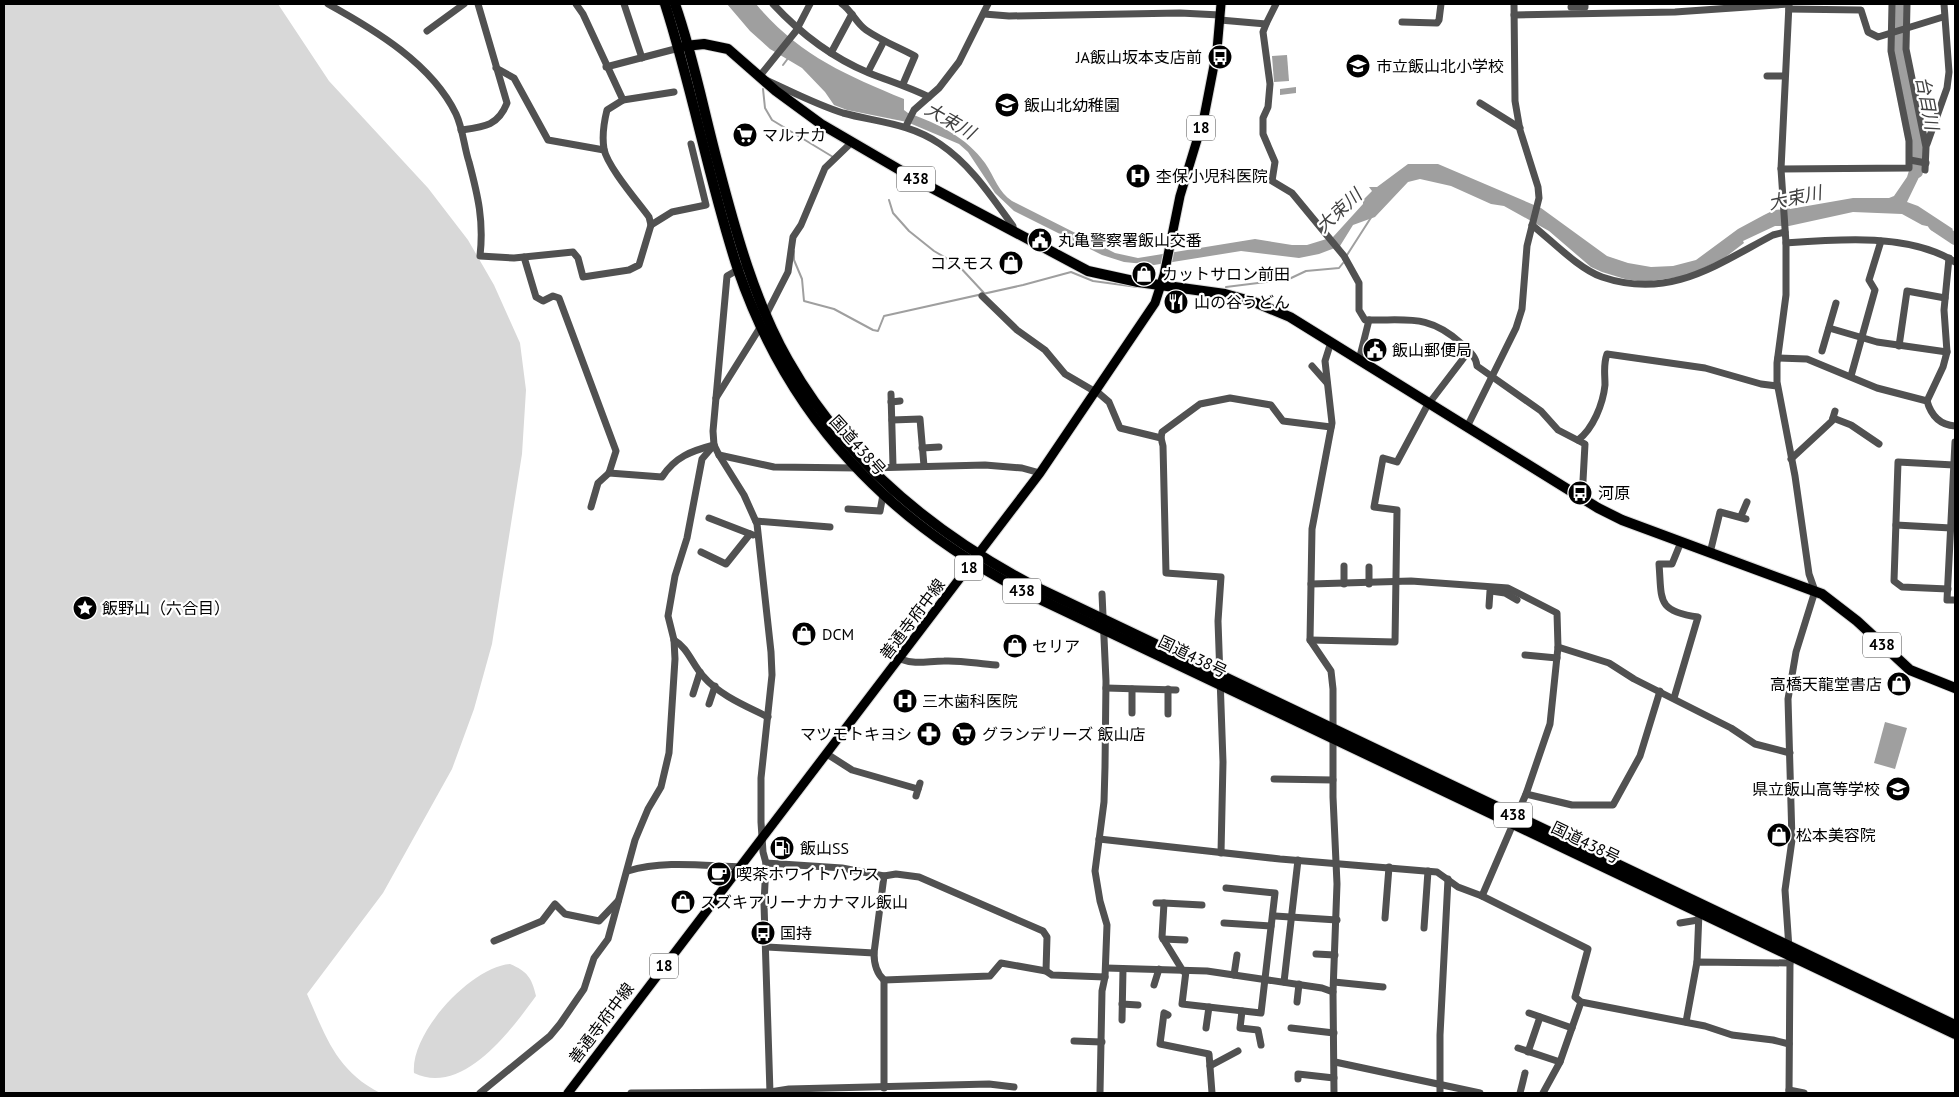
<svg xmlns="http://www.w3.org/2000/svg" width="1959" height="1097" viewBox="0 0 1959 1097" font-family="'PT Sans','Noto Sans JP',sans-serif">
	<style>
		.green { fill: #d8d8d8 }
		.water { fill: #9f9f9f }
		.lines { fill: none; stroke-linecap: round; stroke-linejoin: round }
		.stream { stroke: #9f9f9f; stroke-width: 2 }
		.river { stroke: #9f9f9f; stroke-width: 12 }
		.major-casing { stroke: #dbdbdb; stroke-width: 11 }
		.highway-casing { stroke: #dbdbdb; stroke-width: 12 }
		.minor { stroke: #515151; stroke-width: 7 }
		.major { stroke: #000; stroke-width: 9 }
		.highway { stroke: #000; stroke-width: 10 }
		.labels { text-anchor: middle; stroke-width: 4.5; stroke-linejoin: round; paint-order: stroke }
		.shield { fill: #fff; stroke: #4c4c4c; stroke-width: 1 }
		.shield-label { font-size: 15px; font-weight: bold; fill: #000 }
		.poi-label { font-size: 16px; fill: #000; stroke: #fff; text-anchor: start }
		.street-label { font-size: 16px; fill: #000; stroke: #fff }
		.water-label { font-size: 18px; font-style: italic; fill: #404040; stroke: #fff }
	</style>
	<rect width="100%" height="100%" fill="#fff"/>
	<g class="green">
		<path d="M4,4H278L329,81L428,188L468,240L494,285L520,343L526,390L522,454L492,644L474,709L452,769L383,893L307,994C326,1037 336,1070 380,1093H4Z"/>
		<path d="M510,964C527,971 532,978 536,996C512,1029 463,1097 414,1073C410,1033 471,967 510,964Z"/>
	</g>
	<g class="water">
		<path d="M727,4H756C799,55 844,74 904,99V110L908,113C939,124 966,137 985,163C994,176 999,193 1012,201L1115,253L1138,258L1255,239L1292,245H1307L1333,237L1363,204V200L1372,191L1369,187H1377L1408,164H1438L1541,208L1607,256L1628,263L1651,267L1673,266L1696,260L1738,229L1764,215L1774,210L1787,209V203H1789L1790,209L1853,198H1889L1894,196L1907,177L1914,155L1924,156L1922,171L1907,202L1918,206L1953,229L1945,238L1931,230V227L1922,225L1902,214L1853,212L1789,226H1775L1743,241L1744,243L1723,259L1686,276L1644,282L1625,279L1602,272L1591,267L1549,231L1504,206L1491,204L1451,186L1420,179L1408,182L1375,217L1353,225L1340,246L1319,254L1299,258L1241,251L1154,265L1124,262L1102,255L1014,211L995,193L968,152L959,144L907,122L847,110L834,105L825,92L802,68L770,49L750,31Z"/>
		<polygon points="1287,55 1289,81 1274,82 1272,56"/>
		<polygon points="1296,87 1296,93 1280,95 1280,89"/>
		<polygon points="1885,722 1907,728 1895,769 1874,763"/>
	</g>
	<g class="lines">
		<g class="stream">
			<polyline points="783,65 789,57"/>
			<polyline points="763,89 765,108 772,120 833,157"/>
			<polyline points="889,200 893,213 909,231 934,251 958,265 984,293"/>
			<polyline points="794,251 794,260 802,279 804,301 834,309 873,330 878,331 884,316 1023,285 1071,272 1093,281 1137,287"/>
			<polyline points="1347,255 1372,216"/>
			<polyline points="1226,287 1289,279 1306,271 1339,268 1343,263"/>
		</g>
		<g class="river">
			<polyline points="1900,4 1899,54 1918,151 1917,172"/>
			<polyline points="1934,225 1955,239"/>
		</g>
		<defs>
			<polyline id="major" points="568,1093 1040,473 1155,303 1164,275 1180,196 1204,117 1217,50 1221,4"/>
			<g id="highway">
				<path d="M665,4C693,91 709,182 738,270C790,421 890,523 1031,595L1955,1034"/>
				<path d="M675,4C694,58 704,113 719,168C736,233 755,302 788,360C845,461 934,534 1036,587L1955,1025"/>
				<polyline points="685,46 704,44 728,49 776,91 821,124 917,180 1088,271 1138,282 1225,294 1254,302 1290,317 1598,508 1622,520 1822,594 1857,621 1910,670 1955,688"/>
			</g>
		</defs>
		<use href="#major" class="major-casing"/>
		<use href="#highway" class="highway-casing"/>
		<g class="minor">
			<path d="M328,4C375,30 432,64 456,114C463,129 464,147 469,162C478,196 484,221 480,256L514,258L573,252L578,258L583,277L629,270L639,265L651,225L649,217C638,202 607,166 604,149C602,137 604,122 607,110L623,100L674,92"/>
			<polyline points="576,4 583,14 623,100"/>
			<polyline points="624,4 642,58"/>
			<path d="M773,4C799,32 833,58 869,73C889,81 909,87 929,97"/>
			<path d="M810,4L796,31L759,77C787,89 814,104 843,113C876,122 910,123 940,144C971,165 991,196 1013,226V231"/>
			<path d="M842,4C852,11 856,23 866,30C882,41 898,47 915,56L903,84"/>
			<polyline points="1789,4 1781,169 1786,243 1786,295 1777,363 1777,382 1795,476 1809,574 1815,591 1796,652 1788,699 1792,840 1785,890 1790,963 1789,1093"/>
			<polyline points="1907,4 1906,49 1926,147 1925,170"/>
			<polyline points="1571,7 1585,7 1585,4"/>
			<polyline points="1789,9 1861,10 1868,32 1878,37 1943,17"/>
			<polyline points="984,14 1009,16 1180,13 1220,15"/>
			<polyline points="1514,15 1675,12 1789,4"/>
			<path d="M1220,20L1266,24L1263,32L1270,84L1268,107L1263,118V134L1275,162L1272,181L1292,193L1344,256L1359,283V310L1365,320C1407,321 1428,313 1462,344C1469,351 1476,356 1477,366L1541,411L1558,430L1585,444L1582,499"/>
			<polyline points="1402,22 1437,23 1439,20 1441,4"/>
			<polyline points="1266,24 1276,4"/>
			<polyline points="427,31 464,4"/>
			<polyline points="831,53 852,14"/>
			<polyline points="606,67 679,48"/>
			<polyline points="496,68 514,78 548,140 604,150"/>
			<polyline points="868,72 884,41"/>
			<polyline points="1767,76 1784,76"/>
			<polyline points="1480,103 1520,128"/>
			<polyline points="906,126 914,110 939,88 959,62 988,4"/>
			<path d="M461,130C484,127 498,126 507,103L478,4"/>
			<polyline points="1927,144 1947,88 1949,72 1944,4"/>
			<polyline points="1910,160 1926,163"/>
			<polyline points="1781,169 1909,168 1909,141 1891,51 1892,4"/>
			<polyline points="651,225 672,212 706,205 691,144"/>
			<path d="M1532,225C1552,241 1579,269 1602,277C1670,300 1716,265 1773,235L1785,232"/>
			<path d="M1786,243C1838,239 1910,233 1955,262"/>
			<polyline points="524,257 536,297 543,301 553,296 559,298 616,451 609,473 598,483 591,507"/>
			<polyline points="741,268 727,276 713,431 714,445 719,455 744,495 757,524 771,652 772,675 761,778 761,822 763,852 766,863 764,904 770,1093"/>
			<polyline points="982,296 1017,330 1045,350 1065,374 1094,391"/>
			<polyline points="766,315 788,272 793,237 801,225 825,168 852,142"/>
			<polyline points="1829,328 1877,342 1947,352"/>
			<polyline points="1331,342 1325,361 1332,423 1312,529 1310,640 1331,671 1333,689 1333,797 1337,884 1333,992 1334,1093"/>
			<polyline points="1899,346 1907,291 1945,298"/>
			<polyline points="1822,351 1836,303"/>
			<path d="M1778,358L1807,359L1877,388L1927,401C1931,415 1940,425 1955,426"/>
			<polyline points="1359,360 1369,320"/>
			<polyline points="1312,366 1327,383"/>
			<polyline points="1851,376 1875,290 1869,280 1881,241"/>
			<polyline points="1095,390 1109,402 1120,428 1161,438 1163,446 1166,573 1221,577 1218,621 1223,762 1221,853"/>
			<polyline points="891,394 893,466"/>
			<polyline points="716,398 761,326"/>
			<polyline points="1927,401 1943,367 1947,352 1944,310 1949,258"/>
			<polyline points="891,402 900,401"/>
			<polyline points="1833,418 1851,425 1879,444"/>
			<polyline points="892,420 920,419 924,466"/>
			<polyline points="1467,427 1516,328 1522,309 1527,246 1539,198 1538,187 1520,130 1515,101 1514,4"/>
			<polyline points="1161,438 1162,432 1200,404 1230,398 1271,405 1283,421 1331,427"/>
			<path d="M1578,440C1593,429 1603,404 1605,385C1605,373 1603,365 1607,354L1705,368L1761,384L1777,386"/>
			<polyline points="1955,442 1947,600 1955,600"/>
			<polyline points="922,448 939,447"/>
			<polyline points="719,455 774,467 858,468"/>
			<polyline points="1791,459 1832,421 1835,411"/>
			<polyline points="869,468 985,465 1022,468 1040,473"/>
			<path d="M609,473L662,477C675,457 691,451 714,445"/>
			<polyline points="848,509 880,511 883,495"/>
			<polyline points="1741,516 1747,502"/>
			<polyline points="709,518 753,535"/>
			<polyline points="756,521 830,527"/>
			<polyline points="1896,525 1951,528"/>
			<polyline points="701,552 726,564 750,534"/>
			<polyline points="1710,553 1720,512 1746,519"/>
			<polyline points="1344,566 1344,584"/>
			<polyline points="1369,567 1369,584"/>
			<polyline points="1311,584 1411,581 1508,588 1557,613 1558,647 1550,724 1526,794 1482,896"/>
			<polyline points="1948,589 1902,587 1894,581 1898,462 1954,465"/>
			<polyline points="1491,591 1505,593 1517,600"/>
			<polyline points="1489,606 1490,591"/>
			<path d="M674,640C688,648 692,664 703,676C719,695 746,706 768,717"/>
			<polyline points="1310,640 1395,642 1397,510 1374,507 1383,458 1397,462 1427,406 1469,351"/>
			<polyline points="1558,647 1609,663 1634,679 1731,728 1755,744 1790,753"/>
			<polyline points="1525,655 1557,658"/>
			<path d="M900,659C916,665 927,661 944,661C961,660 979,664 996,665"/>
			<polyline points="1106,688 1176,690"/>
			<polyline points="693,694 700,672"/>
			<path d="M1674,698L1698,617C1656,611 1662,600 1659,564H1672L1681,542"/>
			<polyline points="709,704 715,686"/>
			<polyline points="1132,713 1132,689"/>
			<polyline points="1168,714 1168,689"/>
			<polyline points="827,754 852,770 918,789"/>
			<polyline points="1274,779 1333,780"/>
			<polyline points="1526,794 1572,805 1613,805 1640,756 1660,691"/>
			<polyline points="916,796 920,783"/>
			<polyline points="1099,839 1280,859 1437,872 1458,887 1482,896 1588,949 1575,997 1581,1002 1705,1026 1732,1035 1773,1040 1789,1044"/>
			<polyline points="766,863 842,868 884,876 896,874 919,877 1043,931 1047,937 1046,971"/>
			<path d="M628,871C663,860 705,866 742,867"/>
			<path d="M884,876L874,953C874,963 876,973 884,980L990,976L1001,963L1046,971L1052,975L1105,977L1107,925L1100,901L1095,871L1104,802L1105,767L1106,681L1102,594"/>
			<polyline points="1156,903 1164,903"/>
			<polyline points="1275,916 1337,920"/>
			<polyline points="1385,918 1389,867"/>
			<polyline points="1224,923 1271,926"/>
			<polyline points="1680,923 1698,920"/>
			<polyline points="1424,928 1428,871"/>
			<polyline points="1163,939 1185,940"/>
			<polyline points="494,941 542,921 555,904 565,914 599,921 618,901"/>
			<polyline points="767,947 874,953"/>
			<polyline points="1316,954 1335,955"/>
			<polyline points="1697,962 1699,912"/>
			<polyline points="1106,968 1207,971 1322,988 1333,992"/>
			<polyline points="1183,971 1162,937 1164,903 1202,905"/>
			<polyline points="1186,971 1182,1004 1261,1013 1275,893 1226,888"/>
			<polyline points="1234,975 1237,955"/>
			<polyline points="1284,982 1298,860"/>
			<polyline points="1334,982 1383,987"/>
			<polyline points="1154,985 1159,969"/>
			<polyline points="1297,1002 1299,984"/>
			<polyline points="1122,1004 1138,1005"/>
			<polyline points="1242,1011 1240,1028 1258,1030 1261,1045"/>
			<polyline points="1529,1013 1572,1028"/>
			<polyline points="1168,1015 1164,1013 1160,1044 1209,1054 1212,1093"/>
			<polyline points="1122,1020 1123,969"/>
			<polyline points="1686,1022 1697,962 1790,963"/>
			<polyline points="1206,1028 1209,1007"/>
			<polyline points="1291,1028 1334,1033"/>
			<polyline points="1074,1041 1102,1042"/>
			<polyline points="1518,1048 1560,1062"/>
			<polyline points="1528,1052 1540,1017"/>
			<polyline points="1335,1062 1480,1093"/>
			<polyline points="1210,1066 1238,1051"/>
			<polyline points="1298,1079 1298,1074 1334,1078"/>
			<polyline points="884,1088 884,980"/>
			<polyline points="1789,1090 1804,1093"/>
			<polyline points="480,1093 550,1036 560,1024 584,989 594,958 608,939 635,840 648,809 661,787 669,753 675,659 674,640 668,616 675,576 687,538 702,459 714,445"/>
			<polyline points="631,1093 770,1092 789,1089 989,1084 1014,1087"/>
			<polyline points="1100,1093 1102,991 1105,977"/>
			<polyline points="1440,1093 1440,1035 1448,879"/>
			<polyline points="1520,1093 1525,1073"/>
			<polyline points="1543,1093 1560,1062 1581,1002"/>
		</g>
		<use href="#major" class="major"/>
		<use href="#highway" class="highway"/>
	</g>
	<defs>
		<symbol id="bus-disc" viewBox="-11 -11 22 22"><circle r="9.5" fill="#000" stroke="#fff"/><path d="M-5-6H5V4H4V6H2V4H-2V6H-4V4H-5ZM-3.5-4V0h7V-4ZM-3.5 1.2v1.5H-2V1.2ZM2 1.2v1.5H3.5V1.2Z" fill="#fff"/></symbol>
		<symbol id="school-disc" viewBox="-11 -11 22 22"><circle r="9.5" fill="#000" stroke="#fff"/><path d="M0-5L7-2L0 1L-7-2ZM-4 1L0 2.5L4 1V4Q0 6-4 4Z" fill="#fff"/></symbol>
		<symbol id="supermarket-disc" viewBox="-11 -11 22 22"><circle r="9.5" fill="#000" stroke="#fff"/><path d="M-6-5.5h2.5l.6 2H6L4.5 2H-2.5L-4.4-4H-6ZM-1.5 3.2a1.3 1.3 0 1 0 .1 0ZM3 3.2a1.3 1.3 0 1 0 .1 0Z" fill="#fff"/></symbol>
		<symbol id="hospital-disc" viewBox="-11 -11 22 22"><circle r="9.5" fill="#000" stroke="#fff"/><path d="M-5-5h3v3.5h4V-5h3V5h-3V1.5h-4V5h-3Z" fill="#fff"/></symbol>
		<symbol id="civic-disc" viewBox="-11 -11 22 22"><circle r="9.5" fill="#000" stroke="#fff"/><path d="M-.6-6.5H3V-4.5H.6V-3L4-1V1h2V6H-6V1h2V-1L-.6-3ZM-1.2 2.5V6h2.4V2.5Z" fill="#fff"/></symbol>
		<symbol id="shop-disc" viewBox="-11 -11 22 22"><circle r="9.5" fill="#000" stroke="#fff"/><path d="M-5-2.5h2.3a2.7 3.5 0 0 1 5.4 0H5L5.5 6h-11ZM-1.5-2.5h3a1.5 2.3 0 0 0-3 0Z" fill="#fff"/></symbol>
		<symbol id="restaurant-disc" viewBox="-11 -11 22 22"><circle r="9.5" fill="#000" stroke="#fff"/><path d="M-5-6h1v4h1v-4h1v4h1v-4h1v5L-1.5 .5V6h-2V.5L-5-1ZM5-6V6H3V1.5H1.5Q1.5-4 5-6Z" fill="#fff"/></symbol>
		<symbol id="sight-disc" viewBox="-11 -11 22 22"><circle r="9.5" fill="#000" stroke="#fff"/><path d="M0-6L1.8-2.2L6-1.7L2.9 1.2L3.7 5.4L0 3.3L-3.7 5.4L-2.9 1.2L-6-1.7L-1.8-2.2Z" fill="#fff"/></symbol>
		<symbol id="pharmacy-disc" viewBox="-11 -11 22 22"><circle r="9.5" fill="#000" stroke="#fff"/><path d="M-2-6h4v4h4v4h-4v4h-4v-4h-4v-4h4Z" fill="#fff"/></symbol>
		<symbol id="fuel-disc" viewBox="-11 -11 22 22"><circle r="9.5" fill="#000" stroke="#fff"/><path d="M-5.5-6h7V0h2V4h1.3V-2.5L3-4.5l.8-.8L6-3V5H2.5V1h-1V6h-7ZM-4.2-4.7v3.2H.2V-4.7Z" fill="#fff"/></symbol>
		<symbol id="cafe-disc" viewBox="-11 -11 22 22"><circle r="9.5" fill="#000" stroke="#fff"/><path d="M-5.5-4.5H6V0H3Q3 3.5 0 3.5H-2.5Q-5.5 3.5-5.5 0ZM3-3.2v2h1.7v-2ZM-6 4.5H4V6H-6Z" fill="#fff"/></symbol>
	</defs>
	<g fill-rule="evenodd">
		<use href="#bus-disc" x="1206" y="43" width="28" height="28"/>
		<use href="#school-disc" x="1344" y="52" width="28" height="28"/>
		<use href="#school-disc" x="993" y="91" width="28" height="28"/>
		<use href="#supermarket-disc" x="731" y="121" width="28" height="28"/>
		<use href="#hospital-disc" x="1124" y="162" width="28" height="28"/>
		<use href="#civic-disc" x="1026" y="226" width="28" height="28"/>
		<use href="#shop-disc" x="997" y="249" width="28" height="28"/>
		<use href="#shop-disc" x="1130" y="260" width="28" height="28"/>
		<use href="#restaurant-disc" x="1162" y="288" width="28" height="28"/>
		<use href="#civic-disc" x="1361" y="336" width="28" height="28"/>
		<use href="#bus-disc" x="1566" y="479" width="28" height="28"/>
		<use href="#sight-disc" x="71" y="594" width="28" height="28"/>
		<use href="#shop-disc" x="790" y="620" width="28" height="28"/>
		<use href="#shop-disc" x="1001" y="632" width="28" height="28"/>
		<use href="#shop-disc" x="1885" y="670" width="28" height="28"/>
		<use href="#hospital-disc" x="891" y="687" width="28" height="28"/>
		<use href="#pharmacy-disc" x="915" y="720" width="28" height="28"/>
		<use href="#supermarket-disc" x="950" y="720" width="28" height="28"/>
		<use href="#school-disc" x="1884" y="775" width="28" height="28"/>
		<use href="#shop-disc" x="1765" y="821" width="28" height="28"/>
		<use href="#fuel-disc" x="768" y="834" width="28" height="28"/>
		<use href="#cafe-disc" x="705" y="860" width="28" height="28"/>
		<use href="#shop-disc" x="669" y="888" width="28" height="28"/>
		<use href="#bus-disc" x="749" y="919" width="28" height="28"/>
	</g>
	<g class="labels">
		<g class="shield">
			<rect x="1187" y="115.5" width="28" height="25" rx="4"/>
			<rect x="897" y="166.5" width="38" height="25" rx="4"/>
			<rect x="955" y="555.5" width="28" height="25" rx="4"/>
			<rect x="1003" y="578.5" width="38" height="25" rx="4"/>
			<rect x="1863" y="632.5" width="38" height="25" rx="4"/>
			<rect x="1494" y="802.5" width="38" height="25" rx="4"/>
			<rect x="650" y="953.5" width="28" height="25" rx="4"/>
		</g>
		<g class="shield-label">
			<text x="1201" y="133">18</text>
			<text x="916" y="184">438</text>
			<text x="969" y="573">18</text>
			<text x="1022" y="596">438</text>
			<text x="1882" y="650">438</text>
			<text x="1513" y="820">438</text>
			<text x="664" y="971">18</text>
		</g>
		<g class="poi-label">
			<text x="1202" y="63" text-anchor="end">JA飯山坂本支店前</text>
			<text x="1376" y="72">市立飯山北小学校</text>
			<text x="1024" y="111">飯山北幼稚園</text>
			<text x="762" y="141">マルナカ</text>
			<text x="1156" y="182">杢保小児科医院</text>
			<text x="1058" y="246">丸亀警察署飯山交番</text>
			<text x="994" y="269" text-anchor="end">コスモス</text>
			<text x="1162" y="280">カットサロン前田</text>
			<text x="1194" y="308">山の谷うどん</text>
			<text x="1392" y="356">飯山郵便局</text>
			<text x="1598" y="499">河原</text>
			<text x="102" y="614">飯野山（六合目）</text>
			<text x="822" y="640">DCM</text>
			<text x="1032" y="652">セリア</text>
			<text x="1882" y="690" text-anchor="end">高橋天龍堂書店</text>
			<text x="922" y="707">三木歯科医院</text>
			<text x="912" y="740" text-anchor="end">マツモトキヨシ</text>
			<text x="982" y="740">グランデリーズ 飯山店</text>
			<text x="1880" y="795" text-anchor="end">県立飯山高等学校</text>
			<text x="1796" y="841">松本美容院</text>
			<text x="800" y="854">飯山SS</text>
			<text x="736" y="880">喫茶ホワイトハウス</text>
			<text x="700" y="908">スズキアリーナカナマル飯山</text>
			<text x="780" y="939">国持</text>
		</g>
		<g class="street-label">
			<text transform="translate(858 445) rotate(48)" y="6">国道438号</text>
			<text transform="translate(912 619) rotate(-53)" y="6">善通寺府中線</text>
			<text transform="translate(1193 656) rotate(26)" y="6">国道438号</text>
			<text transform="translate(1586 842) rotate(26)" y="6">国道438号</text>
			<text transform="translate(601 1023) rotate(-53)" y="6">善通寺府中線</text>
		</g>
		<g class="water-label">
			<text transform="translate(1927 103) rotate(79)" y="6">台目川</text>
			<text transform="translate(950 121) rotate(30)" y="6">大束川</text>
			<text transform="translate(1795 198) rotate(-12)" y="6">大束川</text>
			<text transform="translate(1339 211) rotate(-43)" y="6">大束川</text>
		</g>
	</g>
	<rect width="1959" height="1097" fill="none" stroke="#000000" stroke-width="10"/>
</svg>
